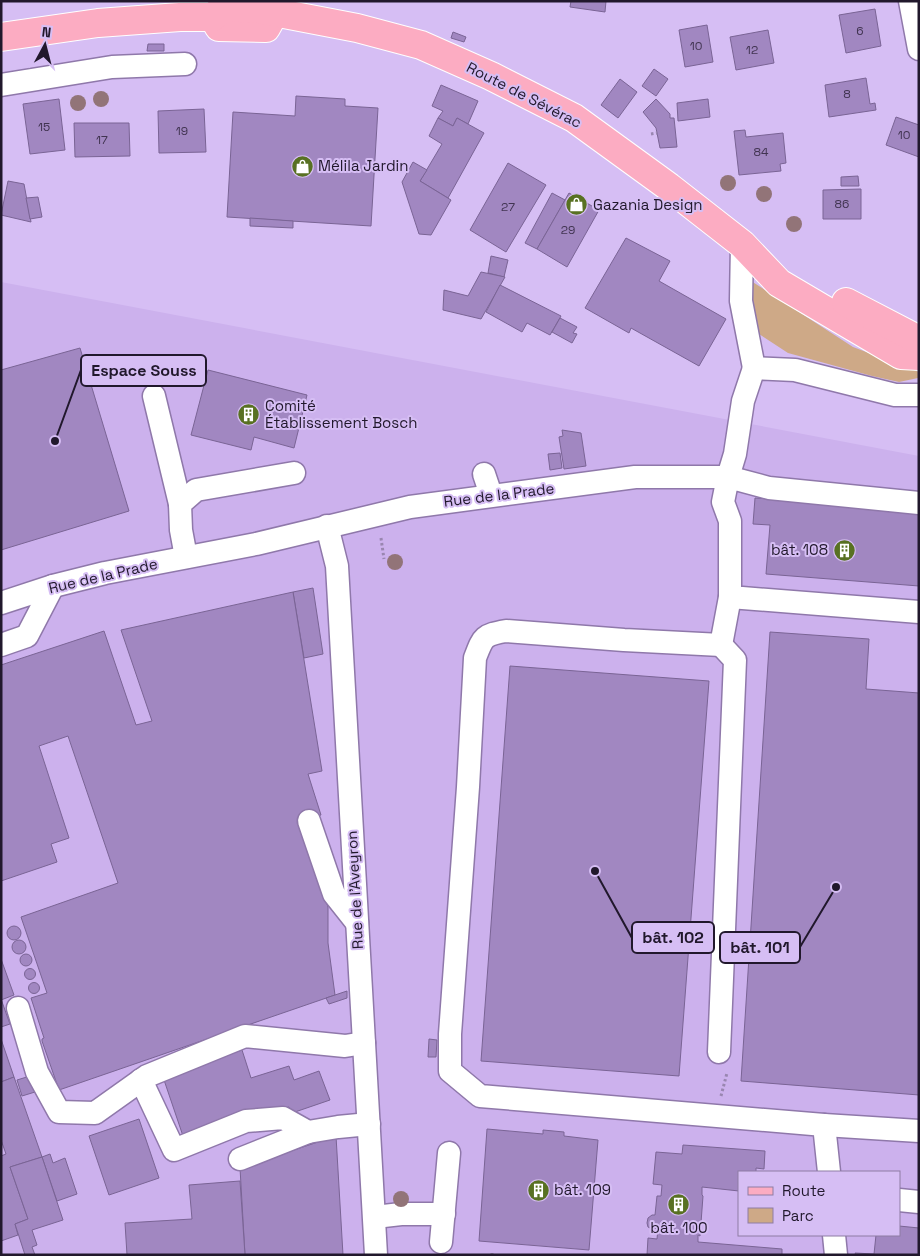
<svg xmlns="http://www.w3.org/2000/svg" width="920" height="1256" viewBox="0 0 920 1256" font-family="'Space Grotesk',sans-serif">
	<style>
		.built { fill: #ccb1ed; fill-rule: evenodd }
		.green { fill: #cea987 }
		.building { fill: #a187c1; stroke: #7a6495 }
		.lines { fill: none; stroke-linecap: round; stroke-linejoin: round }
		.minor-casing { stroke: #8f78aa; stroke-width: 25 }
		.major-casing { stroke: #fff; stroke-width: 30 }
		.path { stroke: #9986b0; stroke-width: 3; stroke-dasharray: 2.5 2.5; stroke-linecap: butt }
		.minor { stroke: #fff; stroke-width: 22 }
		.major { stroke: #fcacc2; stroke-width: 28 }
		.tree { fill: #927478 }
		.labels { text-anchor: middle; stroke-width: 4; stroke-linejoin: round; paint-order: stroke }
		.number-label { font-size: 12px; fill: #413451 }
		.street-label { font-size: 15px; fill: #21182c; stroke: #d6bef4 }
		.poi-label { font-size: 15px; fill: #21182c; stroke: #d6bef4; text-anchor: start }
		.leader { fill: none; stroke: #21182c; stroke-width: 2 }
		.callout-dot { fill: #21182c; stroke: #d6bef4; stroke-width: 2 }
		.callout { fill: #d6bef4; stroke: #21182c; stroke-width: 2 }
		.callout-label { font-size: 16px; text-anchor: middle; font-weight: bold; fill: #21182c }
	</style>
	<rect width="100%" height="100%" fill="#d6bef4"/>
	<path class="built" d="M1,282L919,456V1255H1ZM739,1172H899V1235H739Z"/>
	<polygon class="green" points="748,279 853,347 919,372 918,378 899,382 872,376 788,353 756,332"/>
	<g class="building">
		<polygon points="571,1 606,1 605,12 570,7"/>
		<polygon points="875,9 881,46 846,53 839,15"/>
		<polygon points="707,25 713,62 685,67 679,30"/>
		<polygon points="768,30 774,63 736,70 730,37"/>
		<polygon points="453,32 466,37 464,42 451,38"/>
		<polygon points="148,44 164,44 164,51 147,51"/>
		<polygon points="654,69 668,79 656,96 642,86"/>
		<polygon points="866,78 870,104 875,103 876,110 829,117 825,85"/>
		<polygon points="620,79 637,92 618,118 601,105"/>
		<polygon points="441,85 478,101 468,124 457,118 453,126 438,118 443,111 432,106"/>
		<polygon points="296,96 345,99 345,106 378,108 371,226 227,217 233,112 295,116"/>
		<polygon points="59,99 65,150 30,154 23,104"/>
		<polygon points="656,99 670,114 670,118 674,118 677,147 660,148 656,128 643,112"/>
		<polygon points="708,99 710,117 678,121 677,103"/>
		<polygon points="204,109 206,152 159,153 158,111"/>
		<polygon points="896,117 919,125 919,157 886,145"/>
		<polygon points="438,118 453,126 457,118 484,133 448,198 420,181 442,144 429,136"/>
		<polygon points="74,123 129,123 130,156 75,157"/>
		<polygon points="745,130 746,137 783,133 786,163 780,164 781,171 739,175 734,131"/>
		<polygon points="413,162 427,170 420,181 451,200 431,235 419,234 402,182"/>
		<polygon points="508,163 546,185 506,252 470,230"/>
		<polygon points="858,176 859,186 841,186 841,177"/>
		<polygon points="8,181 24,184 31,222 1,215"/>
		<polygon points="861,189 861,219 823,219 823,190"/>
		<polygon points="552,193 565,200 537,249 525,243"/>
		<polygon points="569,193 599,210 567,267 537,249"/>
		<polygon points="38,197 42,217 30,219 26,198"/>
		<polygon points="250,218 293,221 293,228 250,226"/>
		<polygon points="626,238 670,261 659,281 726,319 699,366 631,328 629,333 585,308"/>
		<polygon points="491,256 508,260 504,277 488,273"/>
		<polygon points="481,272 505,277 481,319 443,310 444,290 468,296"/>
		<polygon points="500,285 561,316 550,335 527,323 522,332 486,312"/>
		<polygon points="560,318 577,327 573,333 577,334 572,343 552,332"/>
		<polygon points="80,348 129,511 1,550 1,370"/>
		<polygon points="208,370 307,395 294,448 254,437 251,450 191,435"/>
		<polygon points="562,430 581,433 586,466 564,469 559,437 563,436"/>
		<polygon points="560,453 562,468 550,470 548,454"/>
		<polygon points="755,498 919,508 919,586 766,574 770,525 753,524"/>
		<polygon points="313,588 323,654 304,658 293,592"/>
		<polygon points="293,592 322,771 308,774 321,815 300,822 328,907 328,943 335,995 59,1090 42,1041 42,1039 44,1038 31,998 47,993 21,917 118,883 68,736 39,746 69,838 51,844 57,862 1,881 1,665 104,631 136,725 152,721 121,630"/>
		<polygon points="770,632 869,639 866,689 919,693 919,1095 741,1081"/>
		<polygon points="510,666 709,681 679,1076 481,1061"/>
		<circle cx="14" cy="933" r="7"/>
		<circle cx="19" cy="947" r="7"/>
		<circle cx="26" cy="960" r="6"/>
		<polygon points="1,959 14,995 1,1000"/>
		<circle cx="30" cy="974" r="5.5"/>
		<circle cx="34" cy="988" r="5.5"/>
		<polygon points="347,991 347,998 329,1004 326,998"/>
		<polygon points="1,999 10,1024 1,1027"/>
		<polygon points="1,1039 14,1077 1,1082"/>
		<polygon points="429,1039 437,1040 436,1057 428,1057"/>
		<polygon points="242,1050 251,1078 289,1066 294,1080 319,1071 330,1100 292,1113 289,1107 265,1115 262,1108 183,1136 163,1077"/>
		<polygon points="30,1076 35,1092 22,1096 17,1080"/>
		<polygon points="14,1077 42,1157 10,1167 28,1219 15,1224 18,1235 1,1241 1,1156 6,1154 1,1140 1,1082"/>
		<polygon points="139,1119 159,1178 109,1195 89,1136"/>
		<polygon points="487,1129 543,1134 543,1130 564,1132 564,1136 598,1140 589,1250 479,1241"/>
		<polygon points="336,1136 343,1255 245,1255 240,1168"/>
		<polygon points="683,1145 765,1151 764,1169 756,1168 756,1172 739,1172 739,1191 702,1187 702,1195 703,1196 700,1236 698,1235 698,1242 782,1249 782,1255 647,1255 648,1238 657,1239 658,1228 652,1229 648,1227 647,1223 648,1218 652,1215 655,1215 657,1196 661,1196 662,1185 653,1184 656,1152 682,1154"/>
		<polygon points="50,1154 53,1163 65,1158 77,1194 57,1201 42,1157"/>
		<polygon points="42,1157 63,1220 32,1230 37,1245 32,1247 35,1255 25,1255 15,1224 28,1219 10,1167"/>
		<polygon points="240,1181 245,1255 127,1255 125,1223 192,1219 189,1185"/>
		<polygon points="899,1226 919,1228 919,1255 856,1255 855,1253 874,1254 876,1235 899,1235"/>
	</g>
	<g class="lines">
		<defs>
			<g id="minor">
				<polyline points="910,1 919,49"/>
				<polyline points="1,85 112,67 185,64"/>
				<polyline points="742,244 741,301 754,368"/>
				<polyline points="154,396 180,504"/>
				<polyline points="484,474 491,495"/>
				<polyline points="919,503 769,488 728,477 723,502 730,521 730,597 919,612"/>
				<polyline points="327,526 337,566 376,1255"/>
				<polyline points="186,557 181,530 180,504 196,490 294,473"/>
				<path d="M730,597L721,645L624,640L506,631C483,635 483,637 475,658L468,787L450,1034V1071L480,1096L824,1125L829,1172"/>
				<polyline points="1,603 53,586 105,573 256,544 410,507 635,477 728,477 735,454 743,401 754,368 795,370 895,395 919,395"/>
				<polyline points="1,645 27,636 53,586"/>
				<polyline points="309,821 334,894 357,923"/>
				<polyline points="18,1008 37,1072 59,1112 95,1113 147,1076 245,1036 345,1046 364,1043"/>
				<polyline points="719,1052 735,660 721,645"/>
				<polyline points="141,1080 174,1150 246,1121 283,1118 308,1132 338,1127 369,1124"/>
				<polyline points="824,1125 919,1131"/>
				<polyline points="240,1159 308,1132"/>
				<polyline points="899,1200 919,1202"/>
				<polyline points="375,1217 401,1214 444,1214"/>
				<polyline points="834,1235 836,1255"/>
				<polyline points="441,1242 449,1153"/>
			</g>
			<g id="major">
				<polyline points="213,17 219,27 266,28 271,19"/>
				<polyline points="1,37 98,23 180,17 213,17 224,7 258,9 357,28 421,45 491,76 574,118 669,187 742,244 779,283 901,355 919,356"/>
				<polyline points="846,302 919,340"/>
			</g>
		</defs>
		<use href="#minor" class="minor-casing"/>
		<use href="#major" class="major-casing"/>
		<g class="path">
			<polyline points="651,134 657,133"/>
			<polyline points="381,538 384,559"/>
			<polyline points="721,1096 727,1073"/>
			<polyline points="492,1255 492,1253"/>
		</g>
		<use href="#minor" class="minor"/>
		<use href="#major" class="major"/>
	</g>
	<g class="tree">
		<circle cx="101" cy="99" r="8"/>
		<circle cx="78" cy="103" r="8"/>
		<circle cx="728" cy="183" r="8"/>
		<circle cx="764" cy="194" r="8"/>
		<circle cx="794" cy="224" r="8"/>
		<circle cx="395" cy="562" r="8"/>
		<circle cx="401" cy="1199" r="8"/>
	</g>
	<defs>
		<symbol id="shop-disc" viewBox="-11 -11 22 22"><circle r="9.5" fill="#587122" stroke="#d6bef4"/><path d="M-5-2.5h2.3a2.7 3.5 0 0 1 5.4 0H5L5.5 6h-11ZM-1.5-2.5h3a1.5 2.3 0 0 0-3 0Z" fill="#fff"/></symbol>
		<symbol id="building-disc" viewBox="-11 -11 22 22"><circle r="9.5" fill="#587122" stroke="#d6bef4"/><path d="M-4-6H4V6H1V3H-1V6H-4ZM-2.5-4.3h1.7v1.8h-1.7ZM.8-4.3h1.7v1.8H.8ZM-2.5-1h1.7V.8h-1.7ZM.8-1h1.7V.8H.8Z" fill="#fff"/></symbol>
	</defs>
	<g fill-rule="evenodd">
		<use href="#shop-disc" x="290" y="154" width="25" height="25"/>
		<use href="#shop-disc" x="564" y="192" width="25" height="25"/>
		<use href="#building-disc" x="236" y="402" width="25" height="25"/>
		<use href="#building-disc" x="832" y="538" width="25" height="25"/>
		<use href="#building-disc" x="526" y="1178" width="25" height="25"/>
		<use href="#building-disc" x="666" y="1192" width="25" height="25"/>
	</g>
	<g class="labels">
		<g class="number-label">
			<text x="860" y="35">6</text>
			<text x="696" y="50">10</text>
			<text x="752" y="54">12</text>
			<text x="847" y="98">8</text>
			<text x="44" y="131">15</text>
			<text x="182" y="135">19</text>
			<text x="904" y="139">10</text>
			<text x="102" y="144">17</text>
			<text x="761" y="156">84</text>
			<text x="842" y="208">86</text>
			<text x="508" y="211">27</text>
			<text x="568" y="234">29</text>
		</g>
		<g class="street-label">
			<text transform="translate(524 95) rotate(27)" y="5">Route de Sévérac</text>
			<text transform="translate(499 495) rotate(-7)" y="5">Rue de la Prade</text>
			<text transform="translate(103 576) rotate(-13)" y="5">Rue de la Prade</text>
			<text transform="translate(355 890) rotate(-93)" y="5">Rue de l'Aveyron</text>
		</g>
		<g class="poi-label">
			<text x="318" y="171">Mélila Jardin</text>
			<text x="593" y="210">Gazania Design</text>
			<text x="265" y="411">Comité<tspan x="265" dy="17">Établissement Bosch</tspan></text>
			<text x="828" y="555" text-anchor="end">bât. 108</text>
			<text x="554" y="1195">bât. 109</text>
			<text x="679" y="1233" text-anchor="middle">bât. 100</text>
		</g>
	</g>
	<path class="leader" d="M55 441L81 370M595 871L632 938M836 887L800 947"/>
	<g class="callout-dot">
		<circle cx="55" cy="441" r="5"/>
		<circle cx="595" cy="871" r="5"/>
		<circle cx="836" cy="887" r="5"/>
	</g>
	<g class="callout">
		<rect x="81" y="355" width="125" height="31" rx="5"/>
		<rect x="632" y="922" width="82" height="31" rx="5"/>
		<rect x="720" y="932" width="80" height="31" rx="5"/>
	</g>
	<g class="callout-label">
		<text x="144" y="376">Espace Souss</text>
		<text x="673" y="943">bât. 102</text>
		<text x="760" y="953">bât. 101</text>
	</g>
	<rect width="920" height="1256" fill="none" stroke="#21182c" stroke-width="5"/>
	<rect x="738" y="1171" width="162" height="65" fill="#d6bef4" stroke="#8e7ca4"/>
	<rect x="748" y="1187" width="25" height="8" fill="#fcacc2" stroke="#8e7ca4"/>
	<text x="782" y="1196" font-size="15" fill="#21182c">Route</text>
	<rect x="748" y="1208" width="25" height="15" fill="#cea987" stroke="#8e7ca4"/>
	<text x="782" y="1221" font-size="15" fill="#21182c">Parc</text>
	<g transform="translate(45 45) rotate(7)" stroke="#d6bef4" stroke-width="4" paint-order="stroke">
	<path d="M0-4L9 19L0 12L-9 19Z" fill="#21182c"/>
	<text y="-8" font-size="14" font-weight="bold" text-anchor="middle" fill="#21182c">N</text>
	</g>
</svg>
